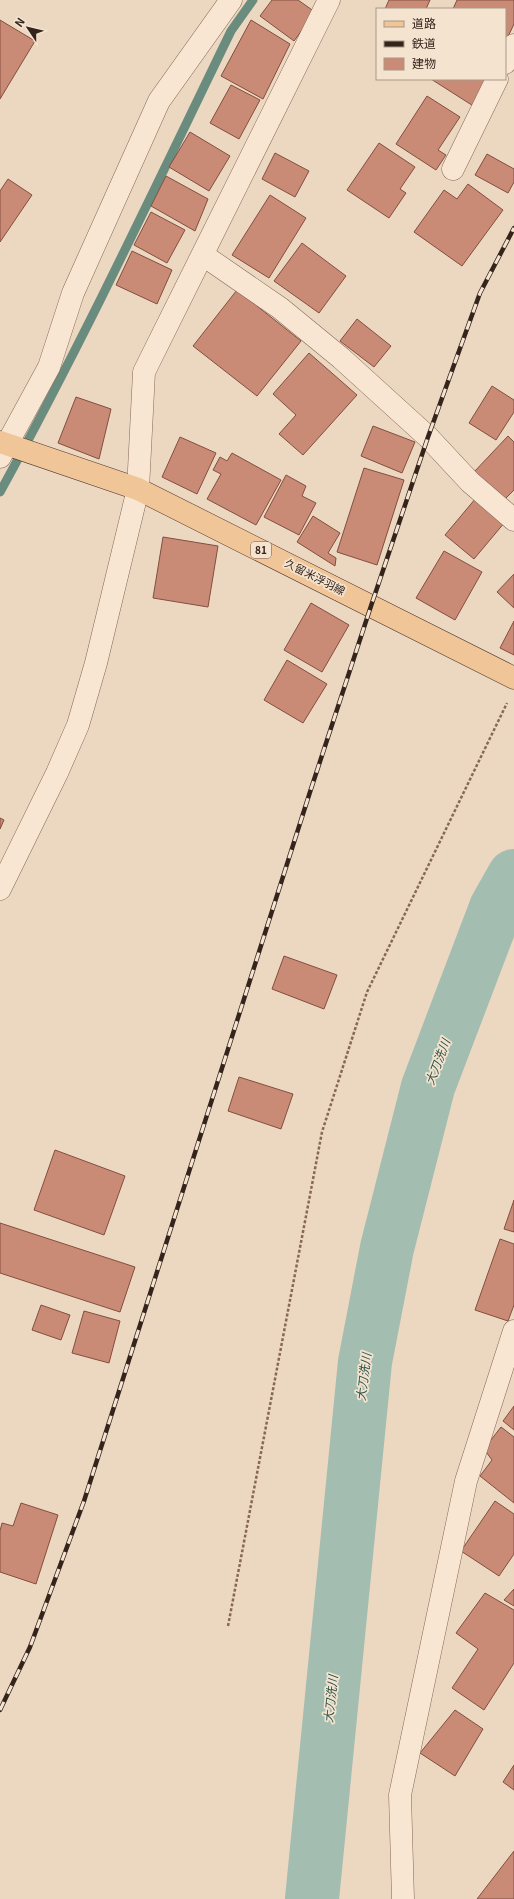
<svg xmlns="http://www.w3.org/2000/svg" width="514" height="1899" viewBox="0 0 514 1899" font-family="Georgia,'Noto Sans JP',serif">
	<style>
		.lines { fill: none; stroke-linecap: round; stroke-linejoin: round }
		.stream { stroke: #6a8c7e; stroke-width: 9 }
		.river { stroke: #a3beb1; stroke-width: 54 }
		.building { fill: #ca8b76; stroke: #834e3f }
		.street-casing { stroke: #856858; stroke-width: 23 }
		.primary-casing { stroke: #52382d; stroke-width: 23 }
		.path { stroke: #856858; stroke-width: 2.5; stroke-dasharray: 3 2; stroke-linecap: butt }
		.street { stroke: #f8e6d2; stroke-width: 22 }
		.primary { stroke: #f0c597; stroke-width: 22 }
		.rail-casing { stroke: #35241c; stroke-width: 4.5 }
		.rail { stroke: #f4e3cf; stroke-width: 3; stroke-dasharray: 9; stroke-linecap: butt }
		.labels { text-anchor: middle; stroke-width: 3.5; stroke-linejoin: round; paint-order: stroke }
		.shield { fill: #f4e3cf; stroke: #6e5d52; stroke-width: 1 }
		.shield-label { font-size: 10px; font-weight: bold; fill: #35241c }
		.street-label { font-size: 11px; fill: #35241c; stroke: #f4e3cf }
		.water-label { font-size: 12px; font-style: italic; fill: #2c544b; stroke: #f4e3cf }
	</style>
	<rect width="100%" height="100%" fill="#ecd7c0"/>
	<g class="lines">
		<path class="stream" d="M0,492C83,341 156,186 231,31L253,0"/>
		<polyline class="river" points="312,1899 365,1362 387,1248 428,1087 496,908 514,876"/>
	</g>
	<g class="building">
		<polygon points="272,0 298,0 315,12 294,41 260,16"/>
		<polygon points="389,0 430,0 426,9 385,9"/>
		<polygon points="457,0 514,0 514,24 505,43 505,9 453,9"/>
		<polygon points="0,20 35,41 0,99"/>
		<polygon points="251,20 290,44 263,99 221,76"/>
		<polygon points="431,79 492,79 478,109"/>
		<polygon points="231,85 260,100 239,139 210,123"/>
		<polygon points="427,96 460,117 438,150 446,155 436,170 396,144"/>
		<polygon points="190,132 230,156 209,191 169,167"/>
		<polygon points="379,143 415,167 400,189 406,193 389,218 347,190"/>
		<polygon points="275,153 309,171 295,197 262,179"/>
		<polygon points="487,154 514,169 514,182 508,193 475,175"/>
		<polygon points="166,176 208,199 195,231 151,206"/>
		<polygon points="8,179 32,195 0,242 0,191"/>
		<polygon points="468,184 503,210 462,266 414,232 444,190 457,199"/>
		<polygon points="270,195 306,218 269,278 232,255"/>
		<polygon points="151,212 185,230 167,263 134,245"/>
		<polygon points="302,243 346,276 319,313 274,281"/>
		<polygon points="132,251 172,270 157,304 116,285"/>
		<polygon points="237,290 301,341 257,396 193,346"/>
		<polygon points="357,319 391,346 374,367 340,341"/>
		<polygon points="309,353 357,395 303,455 279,434 296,415 273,394"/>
		<polygon points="492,386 514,400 514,412 496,440 469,423"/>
		<polygon points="76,397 111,409 99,459 58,443"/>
		<polygon points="373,426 415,442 402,473 361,456"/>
		<polygon points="508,436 514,442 514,490 503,501 474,472"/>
		<polygon points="180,437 216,453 197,494 162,477"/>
		<polygon points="232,453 281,480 256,525 207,499 221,474 213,470 220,457 227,461"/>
		<polygon points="364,468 404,480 377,565 337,552"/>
		<polygon points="286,475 306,486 302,496 316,503 299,535 264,517"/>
		<polygon points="476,498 505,522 474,559 445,535"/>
		<polygon points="313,516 340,533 328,553 336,558 335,566 297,542"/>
		<polygon points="163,537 218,546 208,607 153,598"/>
		<polygon points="444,551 482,572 455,620 416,598"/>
		<polygon points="514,574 514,608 497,592"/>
		<polygon points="311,603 349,625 322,672 284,650"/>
		<polygon points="514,621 514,655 500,648"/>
		<polygon points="287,660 327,684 303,723 264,700"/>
		<polygon points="0,818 4,820 0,829"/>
		<polygon points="284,956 337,975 324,1009 272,989"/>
		<polygon points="239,1077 293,1094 281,1129 228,1111"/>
		<polygon points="55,1150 125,1176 104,1235 34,1210"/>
		<polygon points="514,1200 514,1232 504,1229"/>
		<polygon points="0,1223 135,1267 120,1312 0,1273"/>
		<polygon points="500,1239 514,1244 514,1305 508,1321 475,1310"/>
		<polygon points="41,1305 70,1315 61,1340 32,1330"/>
		<polygon points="84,1311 120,1321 109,1363 72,1353"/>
		<polygon points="514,1406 514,1430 503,1421"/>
		<polygon points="501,1427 514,1437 514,1503 480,1476 492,1460 484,1449"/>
		<polygon points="495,1501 514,1514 514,1554 499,1576 461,1551"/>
		<polygon points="21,1503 58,1515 36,1584 0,1572 0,1531 2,1523 13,1526"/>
		<polygon points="514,1589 514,1606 504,1600"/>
		<polygon points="485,1593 514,1610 514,1663 484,1710 452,1688 478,1649 456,1633"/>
		<polygon points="455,1710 483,1729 455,1776 420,1753"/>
		<polygon points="514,1765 514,1790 503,1782"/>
		<polygon points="514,1851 514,1899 477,1899"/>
	</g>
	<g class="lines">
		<defs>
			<g id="street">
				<polyline points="505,63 514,45"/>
				<polyline points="453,169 497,79"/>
				<polyline points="203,255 280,308 341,358 428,437 470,482 514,520"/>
				<polyline points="0,457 49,367 73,293 159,101 231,0"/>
				<polyline points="0,889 57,773 78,725 96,663 138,489 144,372 329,0"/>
				<polyline points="403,1899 400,1795 466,1481 514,1331"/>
			</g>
			<polyline id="primary" points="0,442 138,489 514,678"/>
		</defs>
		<use href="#street" class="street-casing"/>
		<use href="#primary" class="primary-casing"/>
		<polyline class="path" points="228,1626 322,1132 367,992 507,703"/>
		<use href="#street" class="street"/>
		<use href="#primary" class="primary"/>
		<defs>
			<polyline id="rail" points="0,1710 30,1647 84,1501 310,792 371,606 428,437 480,293 514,228"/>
		</defs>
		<use href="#rail" class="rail-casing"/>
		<use href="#rail" class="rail"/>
	</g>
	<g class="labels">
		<rect class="shield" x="251" y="542" width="20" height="16" rx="3"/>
		<g class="shield-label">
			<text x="261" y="554">81</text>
		</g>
		<g class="street-label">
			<text transform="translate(315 577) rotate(27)" y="4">久留米浮羽線</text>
		</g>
		<g class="water-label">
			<text transform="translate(438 1062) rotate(-69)" y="4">大刀洗川</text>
			<text transform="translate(364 1377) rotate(-83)" y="4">大刀洗川</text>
			<text transform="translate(331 1699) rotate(-84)" y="4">大刀洗川</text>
		</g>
	</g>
	<rect x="376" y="8" width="130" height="72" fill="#f4e3cf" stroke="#a89787"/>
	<rect x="384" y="21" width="20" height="6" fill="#f0c597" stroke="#a89787"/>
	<text x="412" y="28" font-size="12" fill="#35241c">道路</text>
	<rect x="384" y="41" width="20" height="6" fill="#35241c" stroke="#a89787"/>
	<text x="412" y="48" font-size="12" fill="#35241c">鉄道</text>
	<rect x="384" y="58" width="20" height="12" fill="#ca8b76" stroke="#a89787"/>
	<text x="412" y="68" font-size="12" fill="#35241c">建物</text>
	<g transform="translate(28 28) rotate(305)" stroke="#f4e3cf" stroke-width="3" paint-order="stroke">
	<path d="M0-3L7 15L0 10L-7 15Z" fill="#35241c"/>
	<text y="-6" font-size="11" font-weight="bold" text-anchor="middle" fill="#35241c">N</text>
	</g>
</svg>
